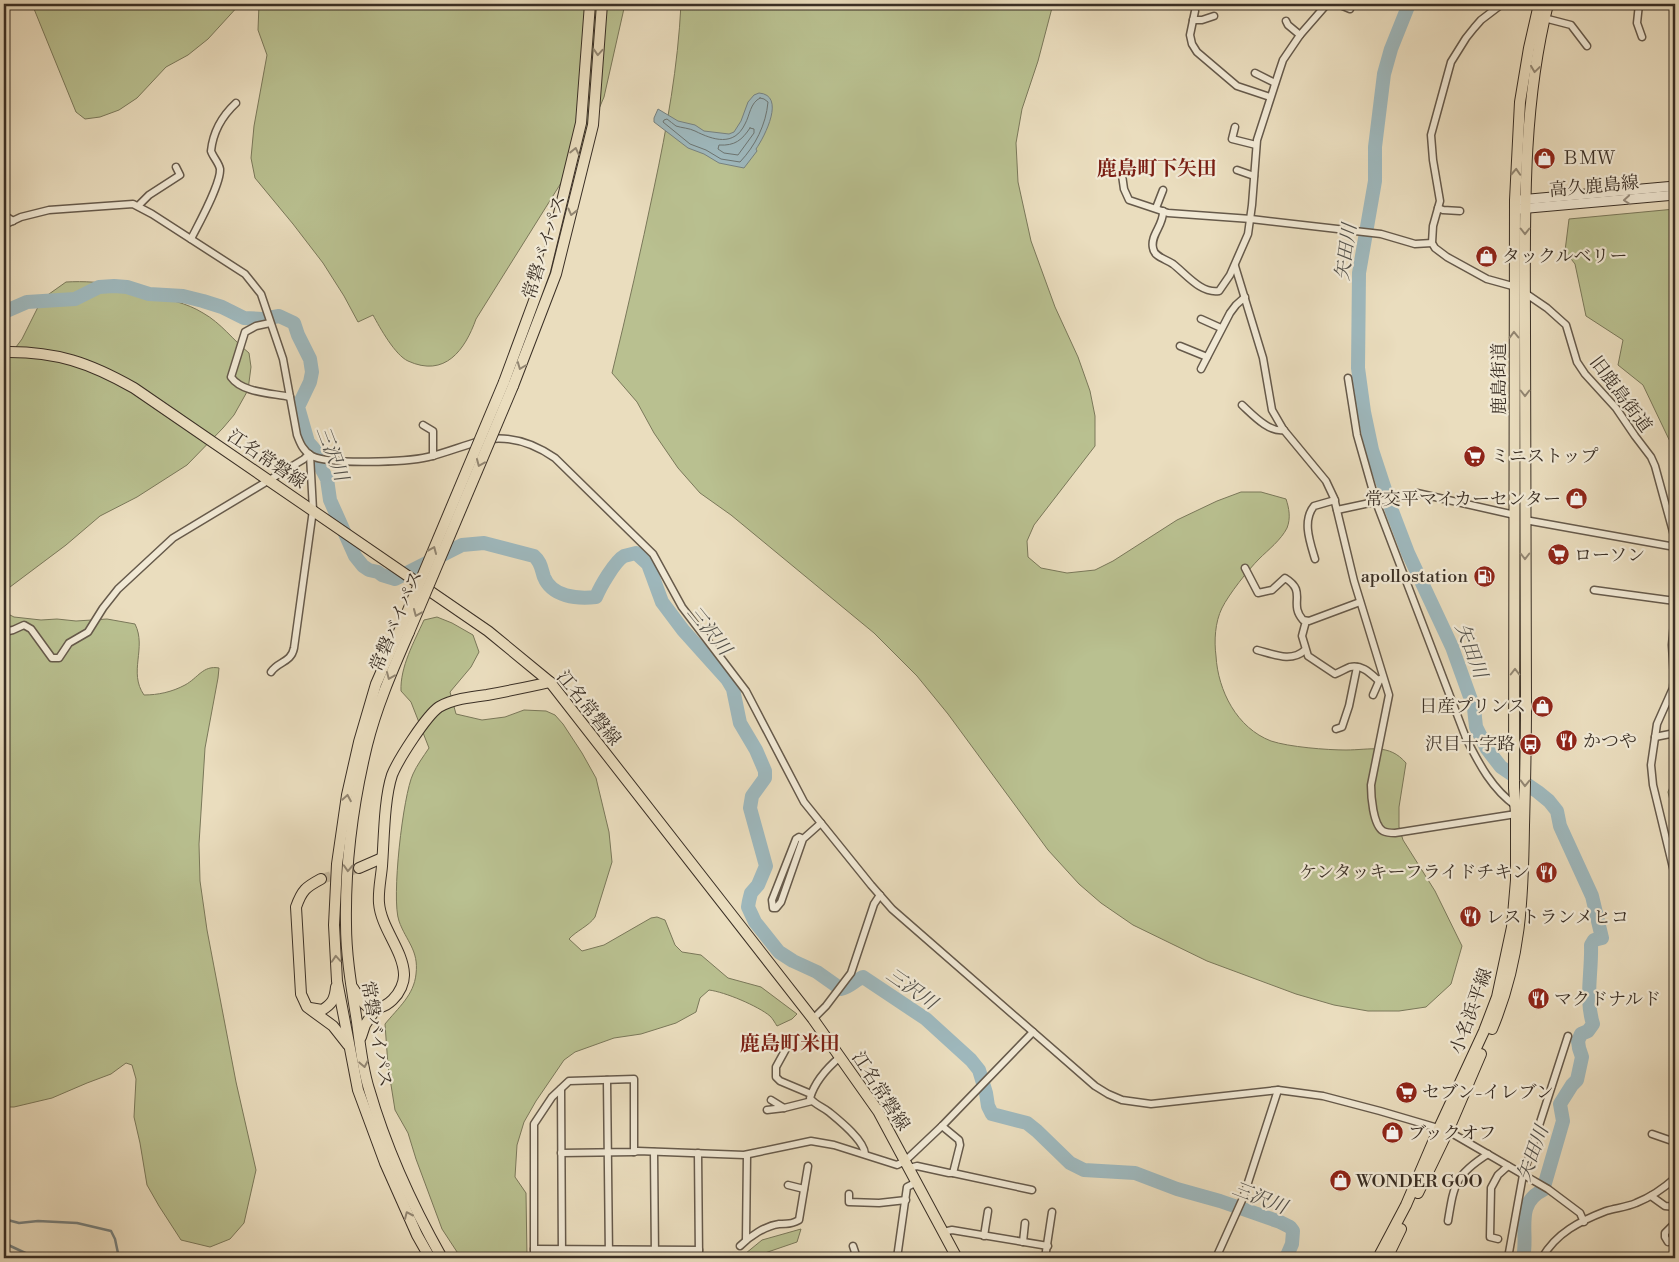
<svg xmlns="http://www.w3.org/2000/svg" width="1679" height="1262" viewBox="0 0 1679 1262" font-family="'Libre Bodoni','Noto Serif JP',serif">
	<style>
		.green { fill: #b9c090; stroke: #7a785a }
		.water { fill: #9eb8bd; stroke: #768180 }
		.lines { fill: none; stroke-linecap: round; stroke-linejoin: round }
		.shore { stroke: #6c7471; stroke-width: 1 }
		.stream { stroke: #768180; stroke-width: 2.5 }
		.river { stroke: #9eb8bd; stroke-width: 14 }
		.trunk-tunnel { stroke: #c7ba9f; stroke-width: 10; stroke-dasharray: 10 5; stroke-linecap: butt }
		.minor-casing { stroke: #665a4b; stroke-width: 9 }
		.secondary-casing { stroke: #3a2f25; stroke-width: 11 }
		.primary-casing { stroke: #3a2f25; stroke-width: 12 }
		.trunk-casing { stroke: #3a2f25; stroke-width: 12 }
		.minor { stroke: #f1e9d5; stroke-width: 6 }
		.secondary { stroke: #f1e9d5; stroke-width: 9 }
		.primary { stroke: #eaddbe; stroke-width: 10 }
		.trunk { stroke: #eaddbe; stroke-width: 10 }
		.trunk-bridge-casing { stroke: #3a2f25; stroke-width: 12; stroke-linecap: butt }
		.trunk-bridge { stroke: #eaddbe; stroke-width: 10 }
		.oneway { stroke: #928672 }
		.oneway2 { stroke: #968c7d }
		.labels { text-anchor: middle; stroke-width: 4.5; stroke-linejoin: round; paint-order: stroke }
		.poi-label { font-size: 18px; fill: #3a2f25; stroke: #f1e9d5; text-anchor: start }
		.street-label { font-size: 18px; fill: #3a2f25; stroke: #f1e9d5 }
		.water-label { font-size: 19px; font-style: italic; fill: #53514b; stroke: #f1e9d5 }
		.quarter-label { font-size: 20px; font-weight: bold; fill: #7a1f14; stroke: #f1e9d5 }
	</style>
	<rect width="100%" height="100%" fill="#eaddbe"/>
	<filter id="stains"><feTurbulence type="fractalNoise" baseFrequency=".004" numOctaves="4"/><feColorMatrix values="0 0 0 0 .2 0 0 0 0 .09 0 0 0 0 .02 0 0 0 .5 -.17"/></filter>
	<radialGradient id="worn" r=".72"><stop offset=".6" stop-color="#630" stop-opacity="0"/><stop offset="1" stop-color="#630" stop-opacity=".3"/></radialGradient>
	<g class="green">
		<polygon points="32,4 240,4 208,39 188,55 166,67 137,98 119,110 100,117 85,119 76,112"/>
		<path d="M259,4H625L604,97L581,151L476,319C465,350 445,378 408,361C395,355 380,328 373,315L358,322L344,296L323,263L293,224L255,178L251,158L254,126L267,55L258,30Z"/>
		<path d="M681,4H1053L1038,61L1022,109L1016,143L1018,182L1031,241L1055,307L1078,357L1090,391L1095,416V446L1034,525L1027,541L1028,557L1041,568L1067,573L1095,570L1113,561L1177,520L1217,501L1241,492H1261L1286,499C1289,508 1291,518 1287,528C1281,540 1268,550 1259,559C1248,570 1229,594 1222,608C1215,622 1214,641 1216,656C1218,691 1237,728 1271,741C1289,747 1327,750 1346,750C1370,750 1389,743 1406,763L1399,807V827L1403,840L1435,891L1462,946L1451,984L1426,1007L1399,1011H1368L1334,1005L1296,994L1207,961L1133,925L1101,903L1079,884L1048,850L948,714L917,676L874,633L731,515L700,493L678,468L654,433L637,402L612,373C627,312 641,250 654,188C667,127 678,66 681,4Z"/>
		<polygon points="1675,209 1675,452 1643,385 1618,365 1623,340 1586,316 1575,264 1565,251 1569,219"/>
		<path d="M66,282C84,281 102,282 119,286C129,289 139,293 149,295C167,299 187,303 203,313C221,323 233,340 249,353L251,367L248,390L234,415L223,428L187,465L137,497L100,516L66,545L6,590L4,607L8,614L14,617L41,620L57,619L76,621L107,619L135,624C147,648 128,672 144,695C158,695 172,692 185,685C198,678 203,665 219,668L218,678L205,748L199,844L200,881L207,930L236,1082L256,1170L244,1223L230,1239L210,1247L181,1240L159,1206L147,1185L140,1143L134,1117L136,1079L132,1065L126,1063L111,1074L87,1083L52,1098L14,1107H4V363L22,339L42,299Z"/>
		<path d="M437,617L452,623L473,635L479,652L471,667L450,692L456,714L482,720L505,717L524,710L546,711L555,715L563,724L582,753L596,778L609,832L612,862L595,917C589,926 576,931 569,939L582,951L604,945L651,918L657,917L665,920L675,945L682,952L701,955L728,978L761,987L797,1014L792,1019L777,1026C775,1023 773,1019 770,1016C758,1006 725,992 709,990L700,998L696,1012L676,1023L641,1034L614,1038L575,1052L564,1060L536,1101L524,1122L517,1145L515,1177L526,1193L527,1258H461L442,1229L416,1159L408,1133L395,1110L388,1066L385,1024C398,1008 414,995 416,974C419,950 406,941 399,921C391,899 403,795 413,774C417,765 423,757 429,748L411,702L401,691C400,667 414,642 424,620Z"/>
		<polygon points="1675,774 1675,822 1668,792"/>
		<polygon points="801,1229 797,1242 759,1255 759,1258 740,1258 762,1240"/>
	</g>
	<path class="water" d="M759,93C786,95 765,136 756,149L757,151L744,168L719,163L704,154L688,148L654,122V118L658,109L678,121L695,125L704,131L729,134L734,132L741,121L748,102L754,95Z"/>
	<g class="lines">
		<g class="shore">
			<path d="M760,98L764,99L768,102C766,125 755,146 740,162L721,159L706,150L690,144L663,122L664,120L667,119C670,121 673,124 676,126C682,128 689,128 695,131C713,140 734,147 745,124C750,115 750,103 760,98Z"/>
			<path d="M750,128L754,129V133L738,155L724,153L718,149L719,145C735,146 742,140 750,128Z"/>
		</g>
		<g class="stream">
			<polyline points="4,1219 19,1223 38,1221 77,1223 111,1231 115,1239 119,1258"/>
			<polyline points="4,1243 36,1258"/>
		</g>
		<g class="river">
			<path d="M1409,4L1391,49L1384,74L1375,147V181L1359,273L1358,368L1364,412L1372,450L1392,511L1408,553L1452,647L1474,708L1476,727L1487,749L1501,767L1538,792L1549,801L1557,811L1560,826L1592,896L1602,938L1594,940L1591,945C1592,971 1585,999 1593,1024L1588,1031L1581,1034L1578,1041L1579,1048L1582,1057L1577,1080L1572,1085L1560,1104L1563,1121L1543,1190C1514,1204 1529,1234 1523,1258"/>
			<path d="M4,312L27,302L75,299L99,287L114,286L127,287L149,294L183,296L203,301L222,307L244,318L263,319L279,316L294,323L298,335L310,359L312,372L310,382L298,407L308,442L315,450L319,464L327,479L330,500L355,556L363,566L369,570L378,572L382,575L395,579L462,545L484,543L534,556C541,562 541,568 544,577C552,597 577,599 596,597C600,587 615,561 624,556C628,555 632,554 636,553L648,564L662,602L683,630L727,679L733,689L740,723L756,750L765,771V778L752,796L750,808L766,866L758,885L751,893L749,901L748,907L755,922L779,952L793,961L817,972L841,989C850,987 855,980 863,977L926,1019L971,1060L979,1070L986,1093L988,1106L992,1114L1027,1123L1037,1131L1070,1163L1084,1170L1135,1173L1177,1189L1220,1201L1280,1222L1290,1227L1293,1231L1292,1244L1286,1258"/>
		</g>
		<polyline class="trunk-tunnel" points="321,879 359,868"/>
		<defs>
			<g id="minor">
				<polyline points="1338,4 1350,9"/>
				<polyline points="1502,4 1481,20 1474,28 1466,38 1451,62 1431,135 1433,160 1440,201 1433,226 1432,243 1435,248 1447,257 1487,279 1516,287"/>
				<polyline points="1639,4 1637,23 1642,37"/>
				<polyline points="1195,11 1190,35 1192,44 1197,52 1237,86 1270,97"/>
				<polyline points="1544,18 1571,25 1587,46"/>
				<polyline points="1193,20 1202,20 1214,16"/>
				<polyline points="1286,21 1288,25 1300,35"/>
				<polyline points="1255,73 1275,83"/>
				<polyline points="1235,127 1232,139 1256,145"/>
				<polyline points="1237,170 1254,176"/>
				<polyline points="1122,175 1124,189 1129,200 1168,213 1251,219 1381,234 1415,244 1432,243"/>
				<polyline points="138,206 149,195 180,175 176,167"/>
				<polyline points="1156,208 1163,190"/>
				<polyline points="1438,208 1443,210 1460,211"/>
				<path d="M1163,211C1164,225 1150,235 1153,248C1154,257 1166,259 1173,264C1186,274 1201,294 1219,291L1230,275L1248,234L1252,205L1257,140L1279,72L1283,60L1300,35L1327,4"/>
				<polyline points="4,215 13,221"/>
				<path d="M4,225L21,217L49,210L133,204L152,214L245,274L261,294L283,359L297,435C300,443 303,451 312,456C329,465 407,462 428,457C445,453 462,446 480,441"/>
				<path d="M191,239C198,225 221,184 220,169C219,163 213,157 211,151C213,132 222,116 236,103"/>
				<path d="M1235,266L1263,358L1272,410L1283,429L1326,481L1334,498L1354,581L1389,695L1371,785C1371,796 1373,825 1383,831C1387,833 1392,833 1395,833L1516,814"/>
				<polyline points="1525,293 1547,308 1566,325 1577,362 1585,374 1616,408 1635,436 1651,457 1655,466 1675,539"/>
				<polyline points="1201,319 1221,328"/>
				<path d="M270,323L256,326L245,332L231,377C242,393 272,393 290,397"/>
				<polyline points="1180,346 1207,357"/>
				<polyline points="1201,369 1230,313 1236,305 1245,297"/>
				<path d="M1348,378L1357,435L1376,502L1466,738C1479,764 1492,789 1516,806"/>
				<path d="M1242,405C1252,414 1269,433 1284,430"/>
				<polyline points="423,425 433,431 433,456"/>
				<path d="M489,439C514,436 535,444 555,458L653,554L682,607L746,691L804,802L871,885L892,909L1095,1086L1108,1094L1122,1100L1151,1104L1278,1090L1323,1096L1380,1111L1448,1131L1548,1189L1580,1213L1584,1222"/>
				<polyline points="1337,510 1417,493 1515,515"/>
				<polyline points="1525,520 1675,547"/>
				<path d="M1315,559C1310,542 1302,521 1314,506L1335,500"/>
				<path d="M1245,568L1258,593L1272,590L1285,578C1308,592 1288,603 1303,620L1309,621L1360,602"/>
				<polyline points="1594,590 1675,601"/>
				<polyline points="1675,612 1672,645 1674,678 1673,688 1657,724 1651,765 1653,785 1675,876"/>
				<path d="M1306,621L1302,636L1308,656L1335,674C1340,672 1345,669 1350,667C1362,664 1371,674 1379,681"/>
				<polyline points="4,632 13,630 24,625 31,629 52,658 59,658 69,643 88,632 103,608 118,589 173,538 304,459 309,454"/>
				<path d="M1257,650C1273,654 1291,663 1305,650"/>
				<path d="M271,672C278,661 291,663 294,648L313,510L310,455"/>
				<polyline points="1373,695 1380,679"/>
				<polyline points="1336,729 1342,727 1349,706 1357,667"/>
				<polyline points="1655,737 1675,733"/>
				<polyline points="803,839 799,837 796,839 772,900 773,908 776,908 781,902 803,839 821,823"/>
				<polyline points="813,1019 826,1006 851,973 874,904 880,895"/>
				<polyline points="787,1047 776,1067 776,1077 780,1081 811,1094"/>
				<path d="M840,1057C827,1068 815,1081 810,1098C815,1105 823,1107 829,1112C840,1121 864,1140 865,1154"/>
				<polyline points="607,1080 609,1258"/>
				<polyline points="561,1089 562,1258"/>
				<polyline points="771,1100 784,1108"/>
				<polyline points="767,1110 784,1108 812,1101"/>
				<polyline points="942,1126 959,1140 960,1145 953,1173 1032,1190"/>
				<polyline points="1652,1134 1675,1142"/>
				<polyline points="654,1152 655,1258"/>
				<polyline points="561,1153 634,1152 638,1151 744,1155 811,1141 834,1145 897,1165 905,1161 942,1126 1033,1032"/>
				<polyline points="698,1153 699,1258"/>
				<polyline points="909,1168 917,1166 949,1173 953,1173"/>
				<polyline points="788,1185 804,1189"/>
				<polyline points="849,1194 849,1202 879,1203 906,1200"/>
				<polyline points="1651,1196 1665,1206 1675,1207"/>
				<path d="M1448,1221C1454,1184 1455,1175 1488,1154"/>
				<polyline points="943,1232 952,1230 1048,1246"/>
				<polyline points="984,1236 988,1211"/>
				<polyline points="1498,1239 1490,1237 1491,1188 1498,1175 1508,1166"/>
				<polyline points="746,1240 747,1155"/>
				<polyline points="1023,1242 1025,1223"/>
				<polyline points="1668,1242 1665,1237 1665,1233 1675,1223"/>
				<path d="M740,1246C750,1236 765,1226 779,1224C789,1223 790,1225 799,1220L808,1166"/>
				<polyline points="853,1246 857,1258"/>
				<polyline points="534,1249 699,1250"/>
				<polyline points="534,1258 534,1124 552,1097 569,1081 634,1079 634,1152"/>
				<polyline points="897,1258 907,1187 917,1182"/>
				<polyline points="1045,1258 1052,1212"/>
				<polyline points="1216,1258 1243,1198 1278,1090"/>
				<polyline points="1508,1258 1523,1175 1568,1036"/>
				<path d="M1542,1258C1556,1233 1580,1221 1606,1211C1616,1208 1627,1207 1636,1203C1651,1197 1663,1189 1675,1178"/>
			</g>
			<g id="secondary">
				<polyline points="1520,200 1675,186"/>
				<polyline points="1519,209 1675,195"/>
			</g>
			<g id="primary">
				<path d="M4,352C56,351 90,363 134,388L488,631L550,682L813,1019L878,1111L957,1258"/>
				<path d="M1492,1029C1521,960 1523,899 1524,826C1525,786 1526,747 1526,707C1525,582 1525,458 1525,334C1525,224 1521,111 1548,4"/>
				<polyline points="1418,1193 1448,1131 1481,1054"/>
				<polyline points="1378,1258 1406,1205 1439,1128 1484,1031 1497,997 1512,927 1516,880 1516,814 1514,788 1515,200 1520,102 1529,48 1539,4"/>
				<polyline points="1387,1258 1401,1229"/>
			</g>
			<g id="trunk">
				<polyline points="504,382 545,271 581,123 590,4"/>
				<polyline points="513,386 556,274 593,125 602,4"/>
				<polyline points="401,627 376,684 359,742 347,795 337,864 334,925 337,981 358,1090 385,1163 417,1235 430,1258"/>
				<path d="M409,632C393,669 377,705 367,745C353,803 345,864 346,924C346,957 352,990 357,1022C360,1044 362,1067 369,1089C386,1148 412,1205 442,1258"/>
				<polyline points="359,868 382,858"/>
				<path d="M321,879C306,887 302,890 296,907L301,994L307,1007L333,1026L348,1045"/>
				<path d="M353,988C357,994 361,1002 367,1006C385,1015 405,991 404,974C403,950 381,928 379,903C378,891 381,878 382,866C384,840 384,799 392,775C398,760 426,716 439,707C453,699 471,697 487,695C508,691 529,687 550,682"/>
				<path d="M310,1008L322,1010C332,1004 335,999 336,987"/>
				<polyline points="361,1037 365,1025 377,1007"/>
			</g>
		</defs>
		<use href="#minor" class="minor-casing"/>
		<use href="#secondary" class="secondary-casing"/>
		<use href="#primary" class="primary-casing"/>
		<use href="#trunk" class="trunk-casing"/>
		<use href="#minor" class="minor"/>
		<use href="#secondary" class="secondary"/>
		<use href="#primary" class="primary"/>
		<use href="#trunk" class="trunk"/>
		<defs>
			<g id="trunk-bridge">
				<polyline points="401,627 504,382"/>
				<polyline points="409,632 513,386"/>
			</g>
		</defs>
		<use href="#trunk-bridge" class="trunk-bridge-casing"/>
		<use href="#trunk-bridge" class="trunk-bridge"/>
	</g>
	<defs><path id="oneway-chevron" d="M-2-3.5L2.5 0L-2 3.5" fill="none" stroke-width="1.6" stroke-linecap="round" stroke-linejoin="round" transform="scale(1.25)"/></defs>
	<g class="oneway">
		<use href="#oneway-chevron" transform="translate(598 52) rotate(94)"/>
		<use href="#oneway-chevron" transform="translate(1535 69) rotate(98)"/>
		<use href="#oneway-chevron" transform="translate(575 151) rotate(-77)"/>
		<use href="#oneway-chevron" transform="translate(1516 172) rotate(-87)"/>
		<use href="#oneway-chevron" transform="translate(572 212) rotate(104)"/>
		<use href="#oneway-chevron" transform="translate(1525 231) rotate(90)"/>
		<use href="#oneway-chevron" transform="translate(1514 335) rotate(-91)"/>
		<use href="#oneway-chevron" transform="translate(521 366) rotate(111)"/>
		<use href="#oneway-chevron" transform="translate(1525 393) rotate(90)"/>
		<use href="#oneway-chevron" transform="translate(480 463) rotate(113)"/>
		<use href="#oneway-chevron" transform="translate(433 550) rotate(-67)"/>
		<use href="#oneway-chevron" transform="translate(1525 556) rotate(90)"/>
		<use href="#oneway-chevron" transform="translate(417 613) rotate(113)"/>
		<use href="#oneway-chevron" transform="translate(1515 672) rotate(-90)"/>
		<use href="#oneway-chevron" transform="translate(390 676) rotate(113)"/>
		<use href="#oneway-chevron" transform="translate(1525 783) rotate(91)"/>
		<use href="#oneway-chevron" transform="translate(347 798) rotate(-80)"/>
		<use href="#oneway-chevron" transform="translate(348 868) rotate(93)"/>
		<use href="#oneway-chevron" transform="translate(336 959) rotate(-94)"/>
		<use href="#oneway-chevron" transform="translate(364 1064) rotate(79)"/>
		<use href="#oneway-chevron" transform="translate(408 1215) rotate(-114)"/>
	</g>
	<use class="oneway2" href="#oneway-chevron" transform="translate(1627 200) rotate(175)"/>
	<defs>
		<symbol id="shop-disc" viewBox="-11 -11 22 22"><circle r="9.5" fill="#8f2418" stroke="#f1e9d5"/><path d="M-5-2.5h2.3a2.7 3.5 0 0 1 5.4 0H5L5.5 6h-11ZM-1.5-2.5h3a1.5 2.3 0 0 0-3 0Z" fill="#fff"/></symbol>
		<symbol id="supermarket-disc" viewBox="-11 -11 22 22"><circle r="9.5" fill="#8f2418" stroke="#f1e9d5"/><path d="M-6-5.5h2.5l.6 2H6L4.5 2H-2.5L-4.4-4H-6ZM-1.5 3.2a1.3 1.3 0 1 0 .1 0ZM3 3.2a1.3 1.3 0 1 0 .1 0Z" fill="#fff"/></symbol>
		<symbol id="fuel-disc" viewBox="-11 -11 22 22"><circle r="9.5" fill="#8f2418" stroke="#f1e9d5"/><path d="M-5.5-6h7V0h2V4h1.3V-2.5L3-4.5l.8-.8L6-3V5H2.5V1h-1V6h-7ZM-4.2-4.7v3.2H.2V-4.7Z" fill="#fff"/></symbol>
		<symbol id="restaurant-disc" viewBox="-11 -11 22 22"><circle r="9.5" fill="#8f2418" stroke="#f1e9d5"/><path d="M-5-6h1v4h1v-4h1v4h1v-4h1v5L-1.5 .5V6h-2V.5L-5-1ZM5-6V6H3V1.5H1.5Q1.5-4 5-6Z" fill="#fff"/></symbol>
		<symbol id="bus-disc" viewBox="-11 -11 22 22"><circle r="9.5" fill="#8f2418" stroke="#f1e9d5"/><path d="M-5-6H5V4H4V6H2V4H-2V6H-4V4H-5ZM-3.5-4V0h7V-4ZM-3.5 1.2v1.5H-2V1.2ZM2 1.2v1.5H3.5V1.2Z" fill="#fff"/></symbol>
	</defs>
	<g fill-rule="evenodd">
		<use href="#shop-disc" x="1532" y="146" width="25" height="25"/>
		<use href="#shop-disc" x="1474" y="244" width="25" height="25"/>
		<use href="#supermarket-disc" x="1462" y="444" width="25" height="25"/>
		<use href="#shop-disc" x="1564" y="486" width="25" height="25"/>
		<use href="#supermarket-disc" x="1546" y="542" width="25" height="25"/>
		<use href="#fuel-disc" x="1472" y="564" width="25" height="25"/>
		<use href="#shop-disc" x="1530" y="694" width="25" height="25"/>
		<use href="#restaurant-disc" x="1554" y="728" width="25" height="25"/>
		<use href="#bus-disc" x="1518" y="732" width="25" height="25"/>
		<use href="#restaurant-disc" x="1534" y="860" width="25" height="25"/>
		<use href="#restaurant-disc" x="1458" y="904" width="25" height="25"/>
		<use href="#restaurant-disc" x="1526" y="986" width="25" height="25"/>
		<use href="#supermarket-disc" x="1394" y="1080" width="25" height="25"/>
		<use href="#shop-disc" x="1380" y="1120" width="25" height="25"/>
		<use href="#shop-disc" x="1328" y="1168" width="25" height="25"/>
	</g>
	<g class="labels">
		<g class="poi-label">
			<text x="1561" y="164">ＢＭＷ</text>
			<text x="1502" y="262">タックルベリー</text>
			<text x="1491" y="462">ミニストップ</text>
			<text x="1561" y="505" text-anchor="end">常交平マイカーセンター</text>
			<text x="1574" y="561">ローソン</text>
			<text x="1468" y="582" text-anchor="end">apollostation</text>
			<text x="1526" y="712" text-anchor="end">日産プリンス</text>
			<text x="1583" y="747">かつや</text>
			<text x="1515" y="750" text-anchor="end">沢目十字路</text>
			<text x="1530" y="878" text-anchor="end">ケンタッキーフライドチキン</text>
			<text x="1486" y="923">レストランメヒコ</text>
			<text x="1554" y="1005">マクドナルド</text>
			<text x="1422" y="1098">セブン-イレブン</text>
			<text x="1408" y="1139">ブックオフ</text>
			<text x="1356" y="1187">WONDER GOO</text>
		</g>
		<g class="street-label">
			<text transform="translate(1594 186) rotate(-5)" y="6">高久鹿島線</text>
			<text transform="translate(544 247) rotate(-73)" y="6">常磐バイパス</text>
			<text transform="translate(1499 379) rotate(-90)" y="6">鹿島街道</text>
			<text transform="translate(1621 394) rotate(53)" y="6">旧鹿島街道</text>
			<text transform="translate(267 459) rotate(34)" y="6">江名常磐線</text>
			<text transform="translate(396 621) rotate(-67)" y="6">常磐バイパス</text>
			<text transform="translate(589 708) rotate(51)" y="6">江名常磐線</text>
			<text transform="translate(1471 1011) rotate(-70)" y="6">小名浜平線</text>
			<text transform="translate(377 1034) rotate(80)" y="6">常磐バイパス</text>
			<text transform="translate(881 1091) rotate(57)" y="6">江名常磐線</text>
		</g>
		<g class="water-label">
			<text transform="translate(1345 252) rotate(-82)" y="7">矢田川</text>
			<text transform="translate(333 453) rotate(69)" y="7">三沢川</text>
			<text transform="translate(710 630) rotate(51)" y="7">三沢川</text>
			<text transform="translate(1472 650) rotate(69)" y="7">矢田川</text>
			<text transform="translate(912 988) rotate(35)" y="7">三沢川</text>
			<text transform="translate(1532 1153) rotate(-70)" y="7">矢田川</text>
			<text transform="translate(1260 1197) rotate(21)" y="7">三沢川</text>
		</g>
		<g class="quarter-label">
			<text x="1157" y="175">鹿島町下矢田</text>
			<text x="790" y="1050">鹿島町米田</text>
		</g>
	</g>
	<rect width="1679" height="1262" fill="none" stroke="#eaddbe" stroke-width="20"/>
	<rect x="5" y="5" width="1669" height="1252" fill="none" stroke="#3a2f25" stroke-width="2.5"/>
	<rect x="10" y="10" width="1659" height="1242" fill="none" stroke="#3a2f25"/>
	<rect width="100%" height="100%" filter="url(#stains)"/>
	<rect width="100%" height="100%" fill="url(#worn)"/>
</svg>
